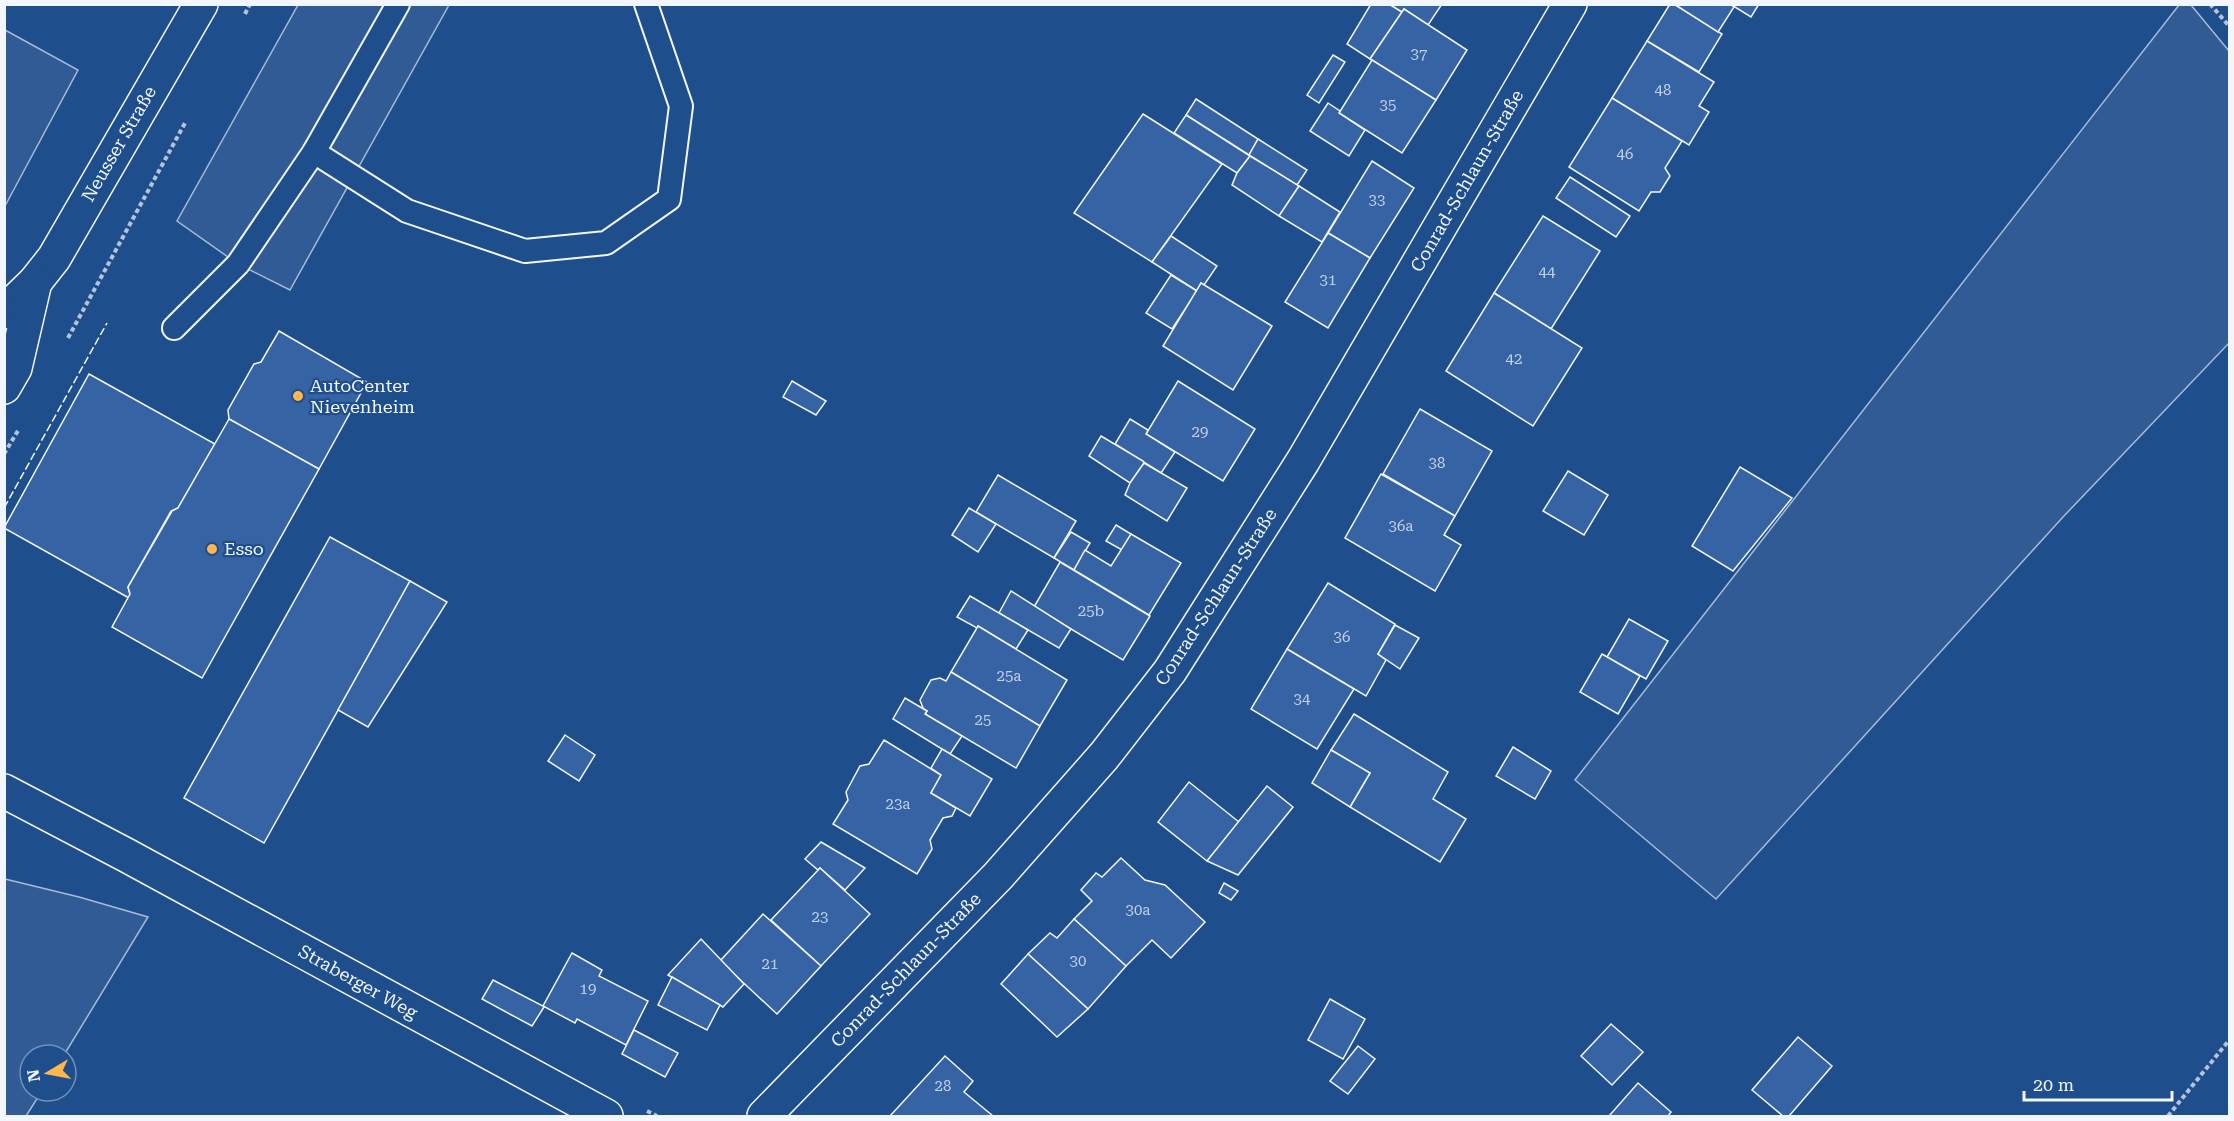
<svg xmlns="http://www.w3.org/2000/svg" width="2234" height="1121" viewBox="0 0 2234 1121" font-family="'Roboto Serif',serif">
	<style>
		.built { fill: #305b95; stroke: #a8bbd7; stroke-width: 1.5 }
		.building { fill: #3563a3; stroke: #f2f6ff; stroke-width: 1.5 }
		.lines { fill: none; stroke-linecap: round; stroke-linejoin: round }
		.service-casing { stroke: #f2f6ff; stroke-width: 26 }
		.minor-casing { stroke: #f2f6ff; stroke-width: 36 }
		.tertiary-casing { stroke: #f2f6ff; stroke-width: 36 }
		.secondary-casing { stroke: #f2f6ff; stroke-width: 36 }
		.path { stroke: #b3c4dc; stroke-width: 4; stroke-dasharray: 4.5 3; stroke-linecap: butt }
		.service { stroke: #1f4e8c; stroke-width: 22 }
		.minor { stroke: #1f4e8c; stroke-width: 33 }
		.tertiary { stroke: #1f4e8c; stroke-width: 33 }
		.secondary { stroke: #1f4e8c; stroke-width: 33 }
		.fence { stroke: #f2f6ff; stroke-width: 1.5; stroke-dasharray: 8 3; stroke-linecap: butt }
		.poi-dot { fill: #ffb74d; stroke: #1f4e8c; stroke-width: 2 }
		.labels { text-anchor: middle; stroke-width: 4.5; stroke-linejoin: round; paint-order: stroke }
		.number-label { font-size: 15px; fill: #c3d1e8 }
		.street-label { font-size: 18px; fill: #f2f6ff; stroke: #1f4e8c }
		.poi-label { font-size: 18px; fill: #f2f6ff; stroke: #1f4e8c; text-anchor: start }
	</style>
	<rect width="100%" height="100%" fill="#1f4e8c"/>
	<g class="built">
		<polygon points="298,5 449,5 290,290 238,264 177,221"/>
		<polygon points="2179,5 2191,5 2229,51 2229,343 2063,517 1716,899 1575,780"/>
		<polygon points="5,30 78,70 5,206"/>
		<polygon points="5,879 79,897 148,917 64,1055 30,1055 30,1091 42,1091 26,1116 5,1116"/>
	</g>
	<g class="building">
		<polygon points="1371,4 1389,4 1402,12 1370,59 1347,44"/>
		<polygon points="1389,4 1442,4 1428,25 1404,9 1402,12"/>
		<polygon points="1670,4 1674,4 1722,34 1699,72 1647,41"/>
		<polygon points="1674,4 1730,4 1734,7 1718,32"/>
		<polygon points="1730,4 1759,4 1751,17"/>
		<polygon points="1404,9 1467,50 1436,100 1370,59"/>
		<polygon points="1647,41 1714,82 1699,106 1709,112 1689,145 1612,98"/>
		<polygon points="1333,55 1345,62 1319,103 1307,95"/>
		<polygon points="1372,60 1436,100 1402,153 1339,113"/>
		<polygon points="1612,98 1682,141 1665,168 1670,176 1660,192 1651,192 1639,211 1569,167"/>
		<polygon points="1196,99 1258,139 1249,155 1186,115"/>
		<polygon points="1328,103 1340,111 1339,113 1365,130 1349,156 1310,131"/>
		<polygon points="1143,114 1222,164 1152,262 1074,213"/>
		<polygon points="1186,115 1250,156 1237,173 1174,133"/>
		<polygon points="1258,139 1307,170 1297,185 1249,155"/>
		<polygon points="1250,156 1299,186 1279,216 1232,185 1237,173"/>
		<polygon points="1372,161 1414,188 1370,258 1328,233"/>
		<polygon points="1570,177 1630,216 1616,237 1556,198"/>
		<polygon points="1299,186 1340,212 1322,242 1279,216"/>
		<polygon points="1543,216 1600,251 1551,329 1494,293"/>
		<polygon points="1328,233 1370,258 1328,328 1285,302"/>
		<polygon points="1171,236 1217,266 1204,285 1201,283 1197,291 1152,262"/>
		<polygon points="1171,275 1197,291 1172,329 1146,313"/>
		<polygon points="1201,283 1272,326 1233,390 1163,346"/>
		<polygon points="1494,293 1582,348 1533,426 1446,371"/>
		<polygon points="279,331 367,382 319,469 229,419 228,410 254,364 261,362"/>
		<polygon points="89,374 215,444 178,508 171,511 128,587 130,594 129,598 4,528"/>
		<polygon points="792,381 826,401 816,415 783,397"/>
		<polygon points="1178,381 1255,429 1223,481 1146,434"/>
		<polygon points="1420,409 1492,451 1455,516 1383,474"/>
		<polygon points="229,419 319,469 202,678 112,627 130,594 128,587 172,511 178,508"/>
		<polygon points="1130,419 1148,430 1146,434 1175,452 1161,473 1115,444"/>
		<polygon points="1101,436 1143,461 1144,463 1130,483 1089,456"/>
		<polygon points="1144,463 1187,488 1167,521 1125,495 1130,483"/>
		<polygon points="1740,467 1792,498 1733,571 1692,546"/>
		<polygon points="1568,471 1608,495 1584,535 1543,511"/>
		<polygon points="1381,474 1455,516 1444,535 1461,545 1435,591 1345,538"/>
		<polygon points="998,475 1076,521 1054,558 976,512"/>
		<polygon points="969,508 996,524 978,552 952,535"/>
		<polygon points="1116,525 1131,534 1122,550 1106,541"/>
		<polygon points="1071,532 1090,543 1074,570 1054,558"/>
		<polygon points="1131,534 1181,563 1149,615 1074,570 1085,550 1111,566"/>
		<polygon points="330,537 410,581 264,843 184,798"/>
		<polygon points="1060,562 1150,616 1123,660 1034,607"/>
		<polygon points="410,581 447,602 368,727 338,710"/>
		<polygon points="1328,583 1395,624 1378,654 1386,660 1366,696 1287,649"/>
		<polygon points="1011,591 1071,629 1059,648 999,613"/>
		<polygon points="970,596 1028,630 1016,649 978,626 977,628 957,617"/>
		<polygon points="1629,619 1668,641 1646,679 1607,657"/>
		<polygon points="1395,625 1419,638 1400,669 1378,654"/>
		<polygon points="978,626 1067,680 1040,726 951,672"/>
		<polygon points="1287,649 1354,689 1317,749 1251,709"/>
		<polygon points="1602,654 1640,676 1618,714 1580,692"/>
		<polygon points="951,672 1040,726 1016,768 925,714 927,711 923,708 920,700 931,680 940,678 946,681"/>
		<polygon points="905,698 927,711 925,714 962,736 950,754 893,719"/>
		<polygon points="1354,714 1448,772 1433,799 1466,819 1440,862 1350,807 1370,773 1331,750"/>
		<polygon points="565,735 595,755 579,781 548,761"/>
		<polygon points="884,740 941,775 931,793 956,808 952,816 943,818 930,840 932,849 917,874 833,824 848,800 846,792 860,766 869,764"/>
		<polygon points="1513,747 1551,771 1535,799 1496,776"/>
		<polygon points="942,749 992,779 970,816 931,793 941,775 931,768"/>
		<polygon points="1331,750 1370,773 1350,807 1312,783"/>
		<polygon points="1189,782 1239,822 1207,861 1158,822"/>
		<polygon points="1267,786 1293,807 1238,875 1207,861"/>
		<polygon points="821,842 865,868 845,890 820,868 818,870 805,859"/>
		<polygon points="1121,858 1145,880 1165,885 1205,922 1171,958 1152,940 1126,966 1074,919 1092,901 1081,890 1096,873 1102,877"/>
		<polygon points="820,868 870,914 821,966 771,920"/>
		<polygon points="1224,883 1238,891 1231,900 1219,893"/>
		<polygon points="763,914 821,966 777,1014 720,961"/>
		<polygon points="1074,919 1126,966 1088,1009 1028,954 1050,933 1057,938"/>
		<polygon points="701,939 744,984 723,1007 668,975"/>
		<polygon points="572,953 602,970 599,976 648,1001 626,1045 577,1019 575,1023 543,1006"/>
		<polygon points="1028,954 1088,1009 1057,1037 1001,984"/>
		<polygon points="672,977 720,1005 707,1030 658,1005"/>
		<polygon points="493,980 543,1006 544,1007 532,1026 482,999"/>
		<polygon points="1330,999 1365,1019 1343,1059 1308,1040"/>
		<polygon points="1611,1024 1643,1052 1612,1085 1581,1056"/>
		<polygon points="634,1030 678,1053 665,1077 622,1054"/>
		<polygon points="1798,1037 1832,1066 1789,1116 1783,1116 1752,1090"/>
		<polygon points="1358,1046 1375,1059 1348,1094 1330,1081"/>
		<polygon points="945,1056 973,1081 964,1092 993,1116 890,1116"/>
		<polygon points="1638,1083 1671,1112 1668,1116 1609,1116"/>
	</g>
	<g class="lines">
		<defs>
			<g id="service">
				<polyline points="314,152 407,211 525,251 606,243 669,199 681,106 646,4"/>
				<polyline points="174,328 238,264 314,152 398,4"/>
			</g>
			<polyline id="minor" points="764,1116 998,876 1104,756 1170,671 1303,461 1570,4"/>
			<polyline id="tertiary" points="4,791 126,855 606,1116"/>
			<g id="secondary">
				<polyline points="4,312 35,282 54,258 201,4"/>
				<polyline points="4,387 15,368 35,282"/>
			</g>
		</defs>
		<use href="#service" class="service-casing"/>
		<use href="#minor" class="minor-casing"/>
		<use href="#tertiary" class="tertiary-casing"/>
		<use href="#secondary" class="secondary-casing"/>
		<g class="path">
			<polyline points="2210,4 2230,27"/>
			<polyline points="245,14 250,4"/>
			<polyline points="68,338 185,123"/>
			<polyline points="4,454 19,429"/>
			<polyline points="647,1111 657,1116"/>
			<polyline points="2168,1116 2230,1039"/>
		</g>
		<use href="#service" class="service"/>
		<use href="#minor" class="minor"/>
		<use href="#tertiary" class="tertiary"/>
		<use href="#secondary" class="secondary"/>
		<polyline class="fence" points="4,508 107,323"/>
	</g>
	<g class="poi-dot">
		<circle cx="298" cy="396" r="6"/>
		<circle cx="212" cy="549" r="6"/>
	</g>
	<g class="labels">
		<g class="number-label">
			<text x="1419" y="59">37</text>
			<text x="1663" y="95">48</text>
			<text x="1388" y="110">35</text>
			<text x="1625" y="159">46</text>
			<text x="1377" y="205">33</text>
			<text x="1547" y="277">44</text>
			<text x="1328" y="285">31</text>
			<text x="1514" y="364">42</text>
			<text x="1200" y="437">29</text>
			<text x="1437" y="468">38</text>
			<text x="1401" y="531">36a</text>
			<text x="1091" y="616">25b</text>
			<text x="1342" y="642">36</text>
			<text x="1009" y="681">25a</text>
			<text x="1302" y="704">34</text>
			<text x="983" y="725">25</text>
			<text x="898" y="809">23a</text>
			<text x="1138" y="915">30a</text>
			<text x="820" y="922">23</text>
			<text x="1078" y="966">30</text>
			<text x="770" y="969">21</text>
			<text x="588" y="994">19</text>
			<text x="943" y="1091">28</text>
		</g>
		<g class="street-label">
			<text transform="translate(119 144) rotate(-60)" y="6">Neusser Straße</text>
			<text transform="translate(1467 181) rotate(-60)" y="6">Conrad-Schlaun-Straße</text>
			<text transform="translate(1216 597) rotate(-57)" y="6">Conrad-Schlaun-Straße</text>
			<text transform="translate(906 970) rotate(-46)" y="6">Conrad-Schlaun-Straße</text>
			<text transform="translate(358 982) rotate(29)" y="6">Straberger Weg</text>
		</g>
		<g class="poi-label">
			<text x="310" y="392">AutoCenter<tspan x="310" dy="21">Nievenheim</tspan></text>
			<text x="224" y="555">Esso</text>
		</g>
	</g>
	<rect width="2234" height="1121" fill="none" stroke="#f2f6ff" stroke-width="12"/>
	<g transform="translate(48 1073) rotate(260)"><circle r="28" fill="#1f4e8c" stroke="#7391ba" stroke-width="1.5"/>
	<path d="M0-4.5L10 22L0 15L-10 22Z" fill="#ffb74d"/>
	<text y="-9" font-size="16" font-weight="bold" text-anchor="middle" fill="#f2f6ff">N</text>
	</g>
	<path d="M2024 1091v9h148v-9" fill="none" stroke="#f2f6ff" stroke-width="3"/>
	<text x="2033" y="1091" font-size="18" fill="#f2f6ff" stroke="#1f4e8c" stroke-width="4.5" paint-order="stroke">20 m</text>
</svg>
